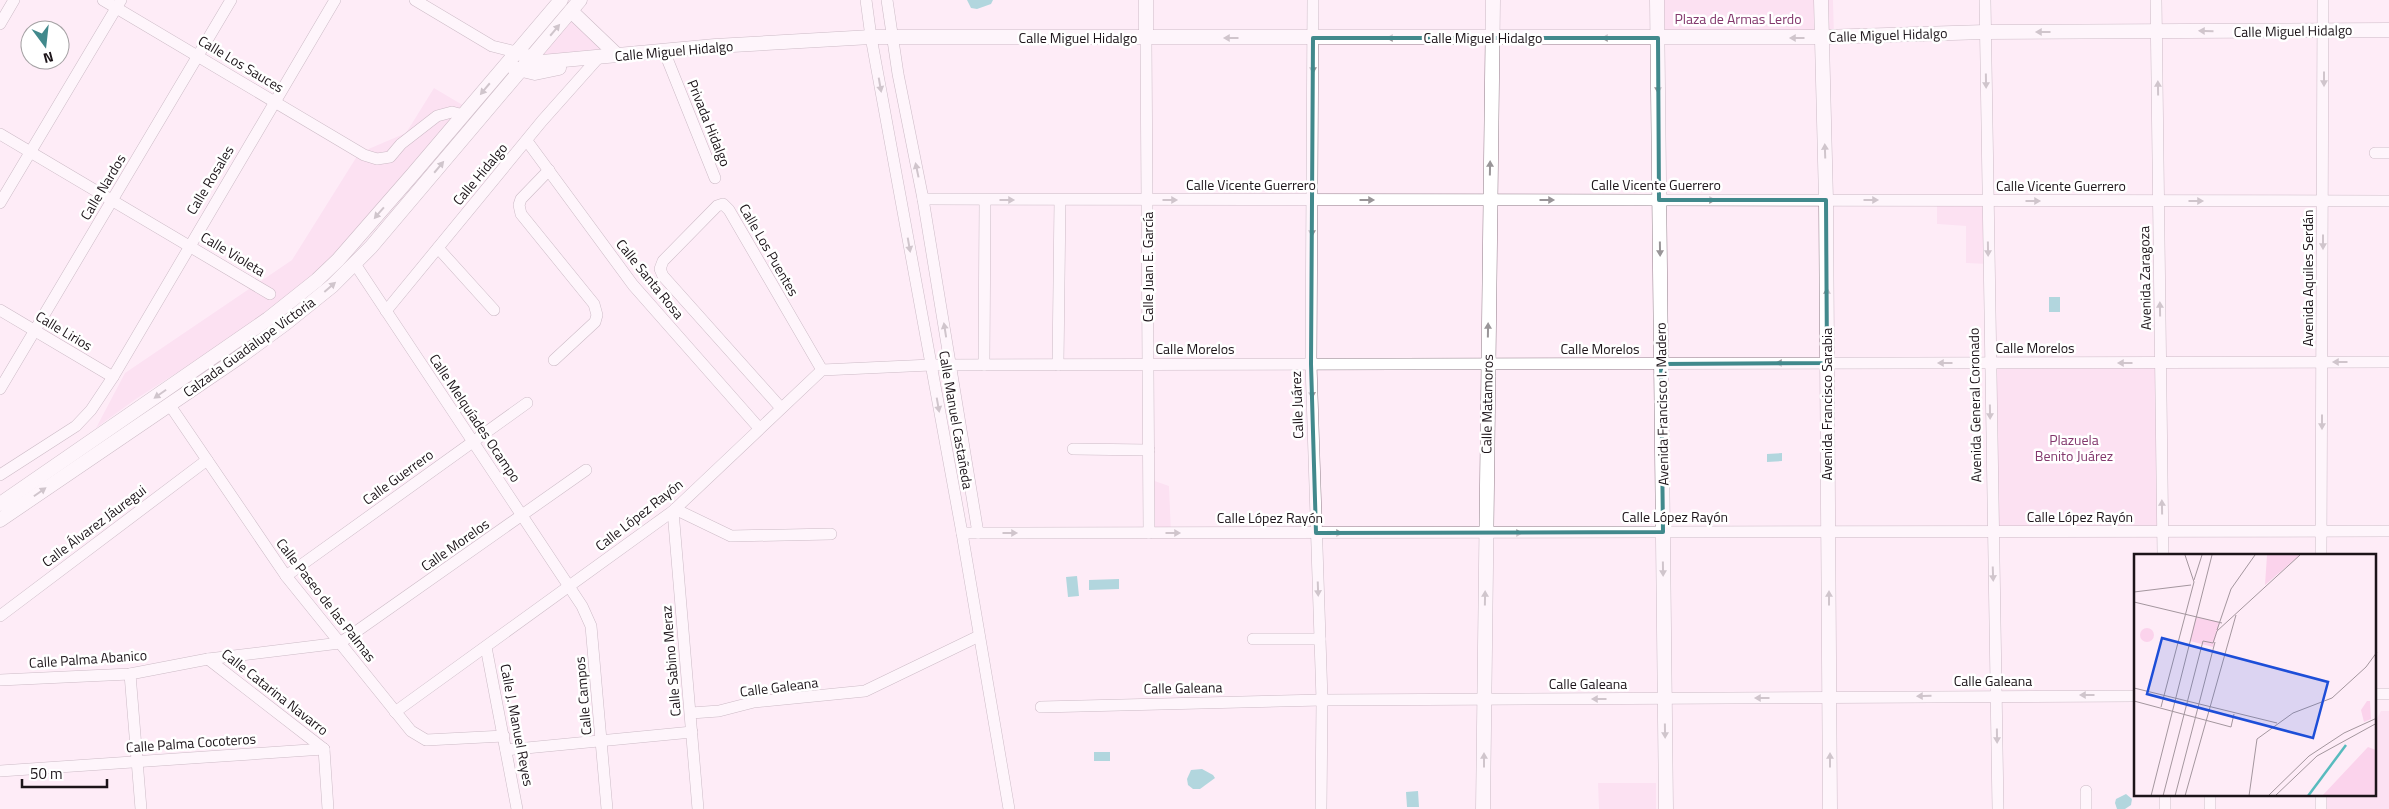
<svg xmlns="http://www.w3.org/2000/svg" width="2389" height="809" viewBox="0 0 2389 809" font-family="'Titillium Web',sans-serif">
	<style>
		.green { fill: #fbd3ec }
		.water { fill: #58bbbe }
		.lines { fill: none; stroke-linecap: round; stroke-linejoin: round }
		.minor-casing { stroke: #927e8a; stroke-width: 12 }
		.major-casing { stroke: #927e8a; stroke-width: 15 }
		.minor { stroke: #fff; stroke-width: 11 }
		.major { stroke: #fff; stroke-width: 14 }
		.oneway { fill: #999598 }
		.marked { fill: none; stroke: #41898c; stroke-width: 4; stroke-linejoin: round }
		.labels { text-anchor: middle; stroke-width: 5; stroke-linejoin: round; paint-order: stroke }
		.park-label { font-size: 14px; fill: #83386d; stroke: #fff }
		.street-label { font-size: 14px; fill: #1c1419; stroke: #fff }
		.inset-river { fill: none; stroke: #58bbbe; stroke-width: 2.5 }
		.inset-road { fill: none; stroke: #a4969e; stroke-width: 1 }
		.view { fill: #1d4ed8; fill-opacity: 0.15; stroke: #1d4ed8; stroke-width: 2.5 }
		.inset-edge { fill: none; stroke: #1c1419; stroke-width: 2.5 }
	</style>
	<rect width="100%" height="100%" fill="#feecf7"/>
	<g class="green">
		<polygon points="1655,0 1833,0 1834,37 1656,38"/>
		<polygon points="571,14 614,54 534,58"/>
		<polygon points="434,88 466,107 302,292 136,399 96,428 125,373 292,260 359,153 406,133"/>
		<polygon points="1937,202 1986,203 1987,264 1966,263 1966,226 1937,224"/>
		<polygon points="1987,363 2160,364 2161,533 1990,532"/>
		<polygon points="1149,479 1169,486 1171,533 1149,533"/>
		<polygon points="2381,711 2389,711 2389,809 2322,809 2322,795 2375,795 2375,722"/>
		<polygon points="1598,783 1656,783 1656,809 1599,809"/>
	</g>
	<g class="water">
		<polygon points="967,0 993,0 991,4 977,9 971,8"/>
		<rect x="2049" y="297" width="11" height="15"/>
		<polygon points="1782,453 1782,461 1767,462 1767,454"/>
		<polygon points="1077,576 1079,596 1068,597 1066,577"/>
		<polygon points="1119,579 1119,589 1089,590 1089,580"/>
		<rect x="1094" y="752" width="16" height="9"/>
		<polygon points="1202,769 1213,775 1215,778 1200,789 1193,789 1188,785 1187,779 1191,770"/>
		<polygon points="1418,791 1419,807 1407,807 1406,792"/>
		<polygon points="2126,794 2132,799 2131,805 2125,809 2117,809 2115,803 2116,799"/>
	</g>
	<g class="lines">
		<defs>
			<g id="minor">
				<polyline points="103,0 364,155 377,159 390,157 401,144 437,116 452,112 463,115"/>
				<polyline points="415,0 492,46 516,52"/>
				<polyline points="866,0 871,37 962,533 1009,809"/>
				<polyline points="887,0 898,74 923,199 978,533"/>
				<polyline points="1313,0 1311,364 1322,700 1321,809"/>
				<polyline points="1985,0 1998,809"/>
				<polyline points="2156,0 2163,555"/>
				<polyline points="0,24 14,0"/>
				<polyline points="1146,38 1149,533"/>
				<polyline points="664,51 715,178"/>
				<polyline points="0,134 270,294"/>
				<polyline points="527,141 633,285 759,428"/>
				<polyline points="2375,153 2389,153"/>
				<polyline points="549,170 521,199 519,205 521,214 594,304 597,315 595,322 554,360"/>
				<polyline points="923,199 2389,201"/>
				<polyline points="0,203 121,0"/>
				<polyline points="438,248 494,310"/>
				<polyline points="355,264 582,606 591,626 607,809"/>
				<polyline points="0,310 113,377"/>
				<polyline points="386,311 542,121 599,57"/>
				<polyline points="984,365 985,200"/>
				<polyline points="1058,365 1060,200"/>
				<polyline points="0,389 231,0"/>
				<polyline points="169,404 286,576 411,731 426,740 504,736"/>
				<polyline points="781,408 663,276 660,269 663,261 717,206 723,204 729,210 822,370"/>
				<polyline points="1073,449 1149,450"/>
				<polyline points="0,475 76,426 91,410 113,377 335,0"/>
				<polyline points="675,509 731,536 831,534"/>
				<polyline points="673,511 698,809"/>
				<polyline points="962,533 2389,531"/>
				<polyline points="2321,555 2323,0"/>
				<polyline points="286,576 527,403"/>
				<polyline points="0,616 207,460"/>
				<polyline points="1253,639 1320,639"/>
				<polyline points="486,647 517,809"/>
				<polyline points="208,659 324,749 328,809"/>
				<polyline points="130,674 141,809"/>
				<polyline points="0,680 130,674 208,659 340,643 586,470"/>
				<polyline points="2375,694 2389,694"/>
				<polyline points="1041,707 1322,700 2135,696"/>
				<polyline points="395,712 673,511 822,370 931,365 2389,362"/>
				<polyline points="691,713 719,711 754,702 865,691 979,636"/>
				<polyline points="506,750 692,732"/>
				<polyline points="0,771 324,749"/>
				<polyline points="2086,791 2086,809"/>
				<polyline points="2165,795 2165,809"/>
				<polyline points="2321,795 2321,809"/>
				<polyline points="2210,809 2210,795"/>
			</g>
			<g id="major">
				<polyline points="1146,0 1146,38"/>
				<polyline points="1657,0 1666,809"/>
				<polyline points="1821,0 1826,200 1830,809"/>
				<polyline points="571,11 617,55"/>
				<polyline points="516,52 542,62 715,46 871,37 1822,37 1985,32 2389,30"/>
				<polyline points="514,68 535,73 559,68"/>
				<polyline points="0,504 268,319 317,280 338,260 413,174 561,0"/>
				<polyline points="0,520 241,356 286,323 332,286 371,247 580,0"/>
				<polyline points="1483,809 1493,0"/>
			</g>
		</defs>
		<use href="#minor" class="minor-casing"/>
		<use href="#major" class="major-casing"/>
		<use href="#minor" class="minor"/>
		<use href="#major" class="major"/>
	</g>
	<defs><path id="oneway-solid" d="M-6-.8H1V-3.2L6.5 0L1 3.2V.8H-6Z" transform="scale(1.25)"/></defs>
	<g class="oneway">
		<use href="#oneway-solid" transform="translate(555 30) rotate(-50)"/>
		<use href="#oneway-solid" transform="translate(2206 31) rotate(-179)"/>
		<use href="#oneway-solid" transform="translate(2043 32) rotate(180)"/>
		<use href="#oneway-solid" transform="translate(1231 38) rotate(180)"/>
		<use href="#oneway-solid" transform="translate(1394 38) rotate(180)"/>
		<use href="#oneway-solid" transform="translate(1609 38) rotate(180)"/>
		<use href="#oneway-solid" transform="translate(1797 38) rotate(180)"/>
		<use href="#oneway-solid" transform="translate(1313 66) rotate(90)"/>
		<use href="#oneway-solid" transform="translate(2324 79) rotate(90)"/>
		<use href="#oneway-solid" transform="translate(1986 81) rotate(89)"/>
		<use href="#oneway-solid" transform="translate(880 85) rotate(80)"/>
		<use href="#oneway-solid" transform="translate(1658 86) rotate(89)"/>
		<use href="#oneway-solid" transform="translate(2158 88) rotate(-91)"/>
		<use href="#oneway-solid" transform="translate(485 89) rotate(130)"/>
		<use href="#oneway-solid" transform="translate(1825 151) rotate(-92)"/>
		<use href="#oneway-solid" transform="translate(439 167) rotate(-50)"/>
		<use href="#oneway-solid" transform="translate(1490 168) rotate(-89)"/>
		<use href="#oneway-solid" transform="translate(917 170) rotate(-102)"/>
		<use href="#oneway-solid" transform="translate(1007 200)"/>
		<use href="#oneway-solid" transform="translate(1170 200)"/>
		<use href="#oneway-solid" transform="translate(1367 200)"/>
		<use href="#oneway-solid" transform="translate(1547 200)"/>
		<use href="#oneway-solid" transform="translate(1708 200)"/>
		<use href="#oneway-solid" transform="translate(1871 200)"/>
		<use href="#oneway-solid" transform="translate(2033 201)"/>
		<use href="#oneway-solid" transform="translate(2196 201)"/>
		<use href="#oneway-solid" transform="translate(379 213) rotate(131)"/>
		<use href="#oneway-solid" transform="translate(1312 229) rotate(90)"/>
		<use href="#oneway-solid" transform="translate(2323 242) rotate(90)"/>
		<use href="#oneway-solid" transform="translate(909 245) rotate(80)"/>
		<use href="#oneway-solid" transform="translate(1660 249) rotate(89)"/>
		<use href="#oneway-solid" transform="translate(1988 249) rotate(89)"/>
		<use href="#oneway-solid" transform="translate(330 287) rotate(-41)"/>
		<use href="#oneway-solid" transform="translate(1827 295) rotate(-90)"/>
		<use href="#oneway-solid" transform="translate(2160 309) rotate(-91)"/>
		<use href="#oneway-solid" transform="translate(945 330) rotate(-99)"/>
		<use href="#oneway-solid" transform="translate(1488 330) rotate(-89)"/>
		<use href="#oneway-solid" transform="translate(2340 362) rotate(180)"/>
		<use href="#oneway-solid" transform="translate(1783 363) rotate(180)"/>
		<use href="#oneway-solid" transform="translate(1945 363) rotate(180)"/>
		<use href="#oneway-solid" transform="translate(2125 363) rotate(180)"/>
		<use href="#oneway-solid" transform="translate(1312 391) rotate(88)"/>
		<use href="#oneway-solid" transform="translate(160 394) rotate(145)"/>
		<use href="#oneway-solid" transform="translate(938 405) rotate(80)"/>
		<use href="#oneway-solid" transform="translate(1990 412) rotate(89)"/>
		<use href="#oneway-solid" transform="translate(2322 422) rotate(90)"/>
		<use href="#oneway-solid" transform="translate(40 492) rotate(-35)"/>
		<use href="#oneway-solid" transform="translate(2162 507) rotate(-91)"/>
		<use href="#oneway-solid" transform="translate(1010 533)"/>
		<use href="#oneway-solid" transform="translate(1173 533)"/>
		<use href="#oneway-solid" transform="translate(1335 533)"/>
		<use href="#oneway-solid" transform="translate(1515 533)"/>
		<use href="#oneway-solid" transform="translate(1663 569) rotate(89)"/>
		<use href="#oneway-solid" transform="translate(1993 574) rotate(88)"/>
		<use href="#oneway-solid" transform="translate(1318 589) rotate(88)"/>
		<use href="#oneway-solid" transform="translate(1485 598) rotate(-89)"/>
		<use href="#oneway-solid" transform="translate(1829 598) rotate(-90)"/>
		<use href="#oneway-solid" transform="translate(2087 695) rotate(-180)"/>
		<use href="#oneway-solid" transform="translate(1924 696) rotate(179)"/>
		<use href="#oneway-solid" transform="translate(1762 698) rotate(180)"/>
		<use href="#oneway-solid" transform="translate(1599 699) rotate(180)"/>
		<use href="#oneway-solid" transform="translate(1665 731) rotate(89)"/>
		<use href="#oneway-solid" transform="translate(1997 736) rotate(89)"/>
		<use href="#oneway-solid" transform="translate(1484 760) rotate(-90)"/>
		<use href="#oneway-solid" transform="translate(1830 760) rotate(-90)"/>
	</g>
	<path d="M0 0H2389V809H0ZM1313,38H1658L1659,200H1826L1827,363L1661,364L1663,532L1316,533L1311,364Z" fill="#feecf7" fill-opacity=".55" fill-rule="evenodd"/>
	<path class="marked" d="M1313,38H1658L1659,200H1826L1827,363L1661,364L1663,532L1316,533L1311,364Z"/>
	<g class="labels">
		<g class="park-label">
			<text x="1738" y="24">Plaza de Armas Lerdo</text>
			<text x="2074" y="445">Plazuela<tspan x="2074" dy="16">Benito Juárez</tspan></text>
		</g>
		<g class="street-label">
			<text transform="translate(2293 31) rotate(-1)" y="5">Calle Miguel Hidalgo</text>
			<text transform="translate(1888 35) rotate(-2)" y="5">Calle Miguel Hidalgo</text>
			<text x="1078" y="43">Calle Miguel Hidalgo</text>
			<text x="1483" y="43">Calle Miguel Hidalgo</text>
			<text transform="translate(674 51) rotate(-5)" y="5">Calle Miguel Hidalgo</text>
			<text transform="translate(241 64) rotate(31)" y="5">Calle Los Sauces</text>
			<text transform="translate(709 123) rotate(68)" y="5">Privada Hidalgo</text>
			<text transform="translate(480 174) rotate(-50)" y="5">Calle Hidalgo</text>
			<text transform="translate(210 180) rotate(-59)" y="5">Calle Rosales</text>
			<text x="1251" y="190">Calle Vicente Guerrero</text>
			<text x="1656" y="190">Calle Vicente Guerrero</text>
			<text x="2061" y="191">Calle Vicente Guerrero</text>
			<text transform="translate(103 187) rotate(-59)" y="5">Calle Nardos</text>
			<text transform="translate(769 250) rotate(60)" y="5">Calle Los Puentes</text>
			<text transform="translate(233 254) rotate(31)" y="5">Calle Violeta</text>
			<text transform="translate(1148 267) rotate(-90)" y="5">Calle Juan E. García</text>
			<text transform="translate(2145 278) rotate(-91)" y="5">Avenida Zaragoza</text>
			<text transform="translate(2308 278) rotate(-90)" y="5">Avenida Aquiles Serdán</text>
			<text transform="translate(650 279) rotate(51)" y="5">Calle Santa Rosa</text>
			<text transform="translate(64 331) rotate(31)" y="5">Calle Lirios</text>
			<text transform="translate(249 347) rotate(-36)" y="5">Calzada Guadalupe Victoria</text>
			<text x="2035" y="353">Calle Morelos</text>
			<text x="1195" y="354">Calle Morelos</text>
			<text x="1600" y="354">Calle Morelos</text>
			<text transform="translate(1487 404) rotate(-89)" y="5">Calle Matamoros</text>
			<text transform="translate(1662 404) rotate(-91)" y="5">Avenida Francisco I. Madero</text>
			<text transform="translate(1827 404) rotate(-90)" y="5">Avenida Francisco Sarabia</text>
			<text transform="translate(1297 405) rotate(-92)" y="5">Calle Juárez</text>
			<text transform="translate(1975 405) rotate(-91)" y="5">Avenida General Coronado</text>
			<text transform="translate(475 418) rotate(56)" y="5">Calle Melquíades Ocampo</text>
			<text transform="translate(956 420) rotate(80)" y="5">Calle Manuel Castañeda</text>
			<text transform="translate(398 477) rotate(-36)" y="5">Calle Guerrero</text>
			<text transform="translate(639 515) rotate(-38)" y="5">Calle López Rayón</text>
			<text x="1675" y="522">Calle López Rayón</text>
			<text x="2080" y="522">Calle López Rayón</text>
			<text x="1270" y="523">Calle López Rayón</text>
			<text transform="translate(94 526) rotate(-37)" y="5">Calle Álvarez Jáuregui</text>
			<text transform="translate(455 545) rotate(-35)" y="5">Calle Morelos</text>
			<text transform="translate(326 600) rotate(52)" y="5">Calle Paseo de las Palmas</text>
			<text transform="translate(88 659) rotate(-4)" y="5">Calle Palma Abanico</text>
			<text transform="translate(671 661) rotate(-95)" y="5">Calle Sabino Meraz</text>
			<text x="1993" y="686">Calle Galeana</text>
			<text x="1588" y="689">Calle Galeana</text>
			<text transform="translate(779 687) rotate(-7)" y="5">Calle Galeana</text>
			<text transform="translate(1183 688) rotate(-1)" y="5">Calle Galeana</text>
			<text transform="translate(275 692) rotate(38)" y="5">Calle Catarina Navarro</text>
			<text transform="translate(583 696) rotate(-95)" y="5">Calle Campos</text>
			<text transform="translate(517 725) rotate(79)" y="5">Calle J. Manuel Reyes</text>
			<text transform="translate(191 743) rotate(-4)" y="5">Calle Palma Cocoteros</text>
		</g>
	</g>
	<g transform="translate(2134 554)">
		<rect width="242" height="242" fill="#feecf7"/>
		<path d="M133,1H166L131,31ZM62,63L86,68L79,93L56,87ZM6 81a7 7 0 1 1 14 0a7 7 0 1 1-14 0ZM233,147H236L237,165L230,168L227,156ZM234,193L242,196V242H188Z" fill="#fbd3ec"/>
		<path class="inset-river" d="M174,242L212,191"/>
		<path class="inset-road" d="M60,26L68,1M0,38L57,31M0,48L88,69M83,76L97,35L121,1M0,134L143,169M0,147L97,173L100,160M27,153L60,28L51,1M17,242L78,1M29,242L69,87L79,89L83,77L166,1M41,242L81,88M51,242L102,61M115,242L123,185L159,159L198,144L232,113L243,98M134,242L175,202L210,179L243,164M141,242L183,202L243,169"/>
		<path class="view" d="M28,84L194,128L179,184L13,140Z"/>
		<rect width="242" height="242" class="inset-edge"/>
	</g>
	<g transform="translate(45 45) rotate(165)"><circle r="24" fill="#ffffff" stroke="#a4a1a3"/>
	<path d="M0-4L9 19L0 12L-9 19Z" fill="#41898c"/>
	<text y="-8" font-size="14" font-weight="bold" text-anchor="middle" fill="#1c1419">N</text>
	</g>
	<path d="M22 779v8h85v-8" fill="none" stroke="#1c1419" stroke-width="2.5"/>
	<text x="30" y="779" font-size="15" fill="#1c1419" stroke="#ffffff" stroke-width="4" paint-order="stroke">50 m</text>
</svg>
